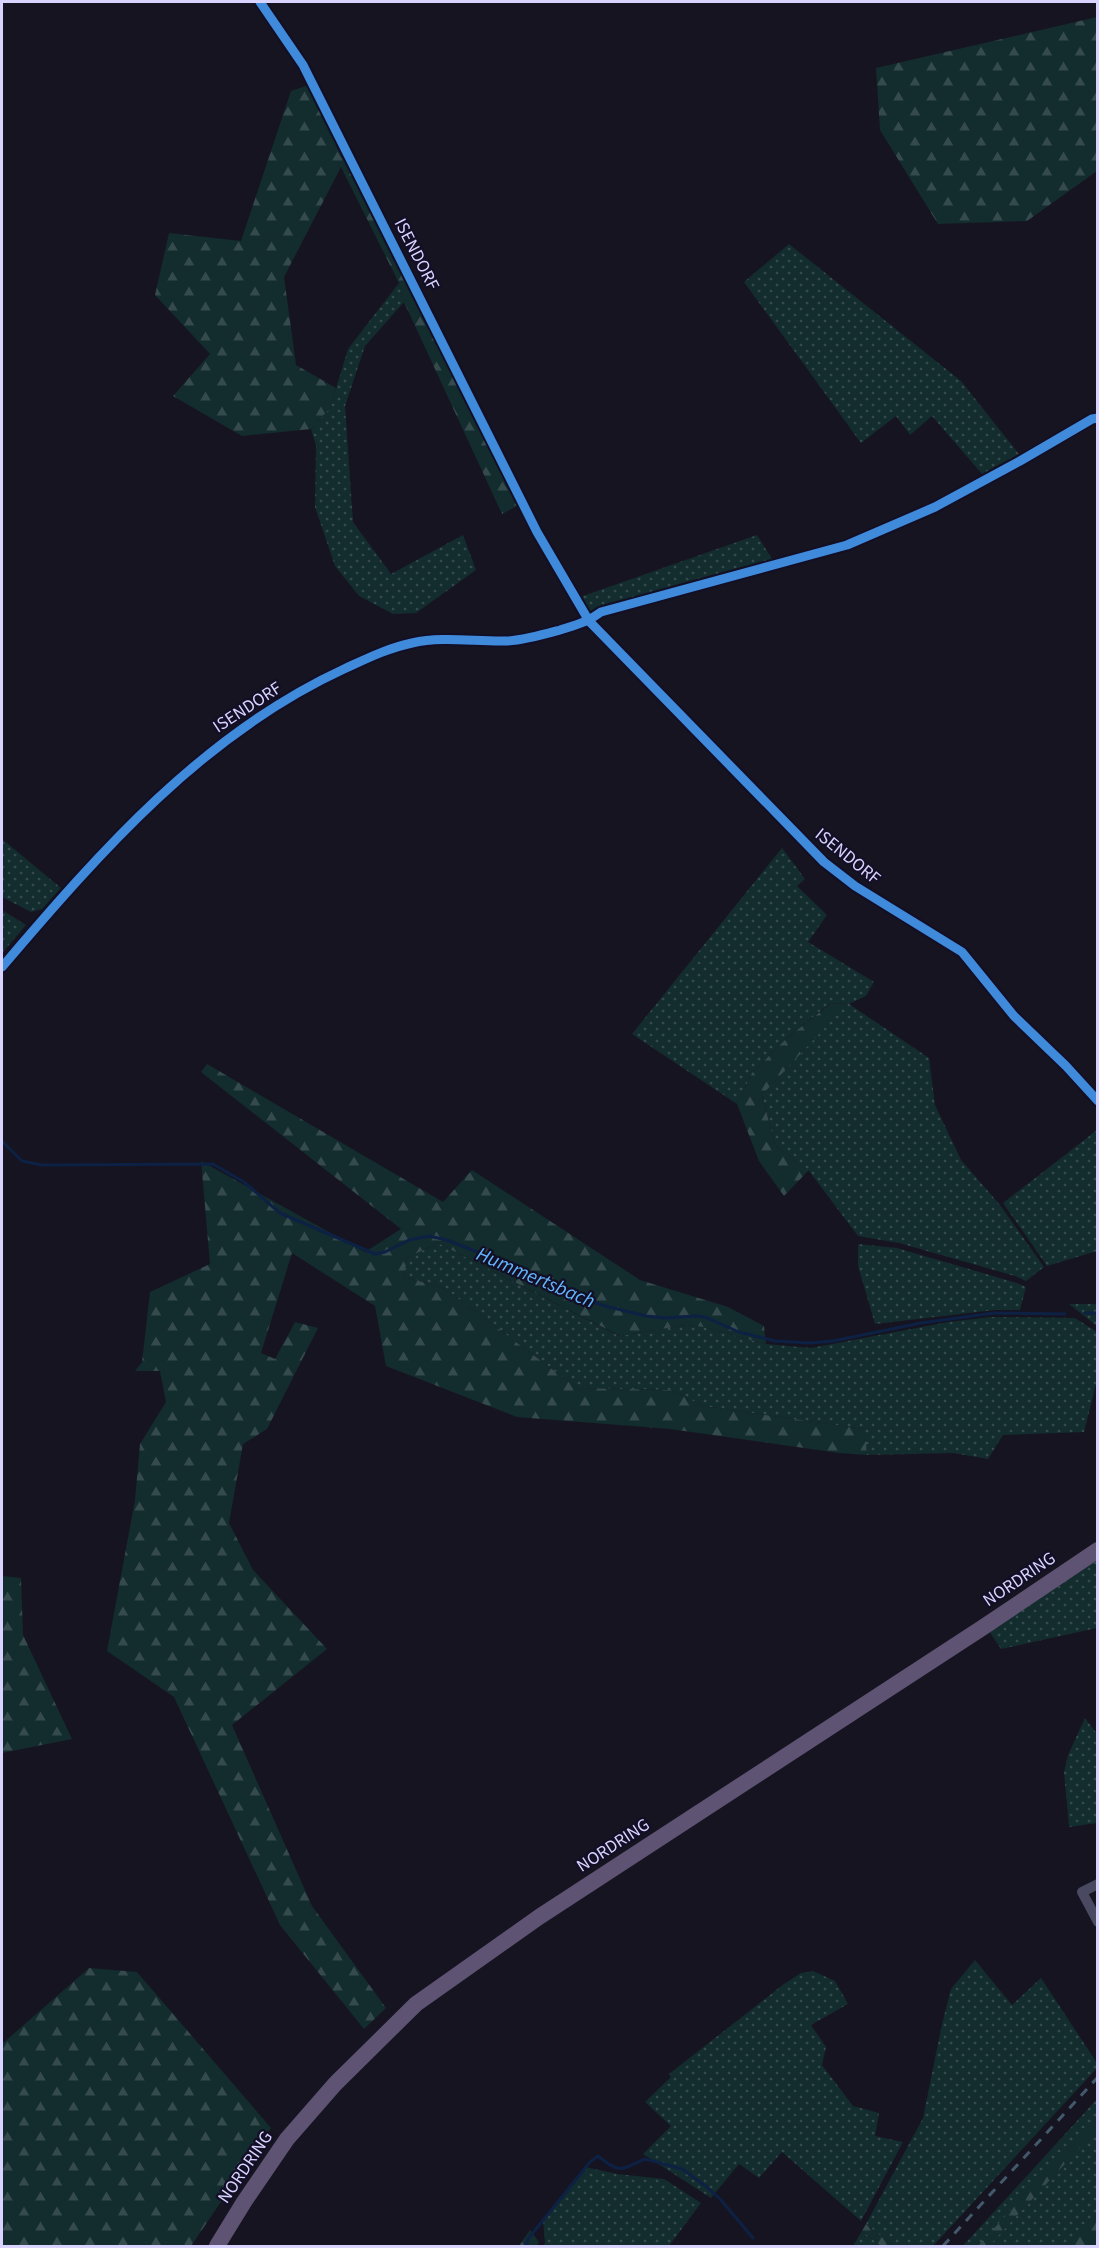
<svg xmlns="http://www.w3.org/2000/svg" width="1099" height="2248" viewBox="0 0 1099 2248" font-family="'Source Sans 3',sans-serif">
	<style>
		.grass { fill: url(#grass-dots) }
		.forest { fill: url(#forest-firs) }
		.lines { fill: none; stroke-linecap: round; stroke-linejoin: round }
		.stream { stroke: #0d2144; stroke-width: 3 }
		.minor { stroke: #4a4962; stroke-width: 10 }
		.primary { stroke: #5e5373; stroke-width: 16 }
		.rail { stroke: #43596b; stroke-width: 3; stroke-dasharray: 9 8; stroke-linecap: butt }
		.cycleway-casing { stroke: #130f26; stroke-width: 13 }
		.cycleway { stroke: #408adc; stroke-width: 9 }
		.labels { text-anchor: middle; stroke-width: 4.5; stroke-linejoin: round; paint-order: stroke }
		.street-label { font-size: 18px; fill: #d9d4ff; stroke: #130f26 }
		.water-label { font-size: 20px; font-style: italic; fill: #62b6ff; stroke: #130f26 }
	</style>
	<defs>
		<pattern id="grass-dots" width="8" height="8" patternUnits="userSpaceOnUse" patternTransform="scale(1.5)"><rect width="8" height="8" fill="#132c2d"/><path d="M2 2h.1M6 6h.1" fill="none" stroke="#354a4c" stroke-width="1.8" stroke-linecap="round"/></pattern>
		<pattern id="forest-firs" width="22" height="20" patternUnits="userSpaceOnUse" patternTransform="scale(1.5)"><rect width="22" height="20" fill="#132c2d"/><path d="M5 1l3.5 6h-7zM16 11l3.5 6h-7z" fill="#354a4c"/></pattern>
	</defs>
	<rect width="100%" height="100%" fill="#161421"/>
	<g class="grass">
		<polygon points="789,244 961,381 1019,454 982,474 932,416 910,435 896,416 861,443 744,282"/>
		<polygon points="399,283 404,302 365,346 345,406 353,522 391,574 463,535 476,570 416,613 393,614 359,596 335,566 315,507 316,446 311,429 330,408 348,349"/>
		<polygon points="757,535 774,562 588,612 580,597"/>
		<polygon points="2,839 61,888 42,909 31,912 2,897"/>
		<polygon points="782,848 805,879 797,886 827,915 808,942 874,982 866,996 849,1004 929,1058 935,1105 961,1160 1000,1205 1044,1267 1026,1281 1015,1276 899,1243 858,1236 809,1171 775,1145 762,1095 847,1003 829,1004 787,1038 752,1073 737,1104 632,1034"/>
		<polygon points="2,910 26,925 2,953"/>
		<polygon points="1097,1130 1097,1251 1047,1266 1003,1203"/>
		<polygon points="438,1243 619,1336 686,1325 704,1327 766,1344 811,1348 948,1322 991,1317 1075,1318 1097,1332 1097,1380 1084,1432 1003,1435 988,1459 953,1453 867,1455 864,1429 703,1406 671,1390 577,1388 444,1288 404,1277 407,1258"/>
		<polygon points="858,1244 897,1248 1017,1283 1026,1287 1020,1310 995,1310 875,1324 858,1266"/>
		<polygon points="1069,1304 1097,1304 1097,1326"/>
		<polygon points="1097,1560 1097,1628 1001,1649 989,1631"/>
		<polygon points="1085,1718 1097,1734 1097,1823 1069,1827 1064,1772 1068,1755"/>
		<polygon points="975,1960 1012,2005 1041,1978 1097,2063 1097,2068 933,2246 893,2246 866,2224 923,2118 942,2024 951,1989"/>
		<polygon points="813,1971 835,1981 848,2004 811,2025 826,2047 822,2065 853,2106 879,2113 875,2136 903,2142 861,2221 782,2152 759,2178 739,2164 711,2198 643,2154 671,2126 645,2102 671,2077 669,2074 784,1984 801,1973"/>
		<polygon points="1097,2099 1097,2246 962,2246 971,2237"/>
		<polygon points="585,2167 617,2174 664,2179 701,2203 669,2246 543,2246 545,2243 543,2219"/>
		<polygon points="862,2231 881,2246 853,2246"/>
	</g>
	<g class="forest">
		<polygon points="1097,17 1097,171 1027,221 938,224 880,130 876,68"/>
		<polygon points="312,84 519,505 502,514 404,302 399,283 341,167 284,277 296,365 336,388 330,408 311,429 242,436 173,396 210,354 155,295 169,233 241,241 291,91"/>
		<polygon points="848,1003 762,1095 775,1145 809,1170 784,1196 759,1161 737,1104 752,1073 787,1038 830,1004"/>
		<polygon points="207,1064 443,1202 472,1170 640,1280 728,1307 764,1326 766,1344 704,1327 686,1325 620,1336 438,1243 407,1258 404,1277 444,1288 577,1388 671,1390 703,1406 865,1429 867,1455 839,1453 670,1429 517,1417 386,1366 375,1306 292,1253 261,1353 275,1359 295,1322 318,1328 267,1429 243,1444 229,1523 253,1570 327,1649 232,1725 312,1906 386,2008 364,2029 280,1925 174,1697 107,1651 135,1500 140,1444 166,1402 160,1371 135,1371 142,1362 150,1292 210,1264 201,1161 365,1252 401,1229 201,1072"/>
		<polygon points="2,1576 21,1578 23,1635 72,1739 2,1753"/>
		<polygon points="89,1968 137,1972 271,2128 191,2246 2,2246 2,2044"/>
		<polygon points="1097,2116 1097,2129 989,2246 978,2246"/>
		<polygon points="1097,2211 1097,2246 1066,2246"/>
		<polygon points="866,2224 893,2246 881,2246 862,2231"/>
		<polygon points="530,2230 539,2242 537,2246 519,2246"/>
	</g>
	<g class="lines">
		<g class="stream">
			<polyline points="2,1141 22,1161 42,1165 213,1164 244,1182 280,1213 375,1254 385,1252 409,1240 429,1236 447,1240 485,1255 515,1264 570,1294 605,1306 646,1316 665,1318 696,1316 705,1317 739,1332 775,1341 810,1343 833,1341 921,1323 994,1313 1065,1314"/>
			<polyline points="1085,1313 1098,1313"/>
			<path d="M526,2246L528,2239L590,2162L598,2156C621,2175 621,2169 645,2159L682,2169L707,2187L720,2199L753,2238"/>
		</g>
		<g class="minor">
			<polyline points="260,2 303,65 537,532 589,621 824,862 855,886 962,952 1014,1016 1066,1066 1098,1101"/>
			<path d="M2,967C101,851 203,734 344,669C366,659 388,648 412,643C443,636 476,642 507,641C525,640 542,635 560,630C575,625 588,622 601,612L847,545L935,507L1020,461L1092,419L1098,418"/>
			<polyline points="1098,1884 1082,1892 1098,1922"/>
		</g>
		<polyline class="primary" points="217,2246 244,2202 287,2139 335,2084 416,2004 539,1917 982,1628 1098,1550"/>
		<polyline class="rail" points="943,2246 1098,2077"/>
		<defs>
			<g id="cycleway">
				<polyline points="260,2 303,65 537,532 589,621 824,862 855,886 962,952 1014,1016 1066,1066 1098,1101"/>
				<path d="M2,967C101,851 203,734 344,669C366,659 388,648 412,643C443,636 476,642 507,641C525,640 542,635 560,630C575,625 588,622 601,612L847,545L935,507L1020,461L1092,419L1098,418"/>
			</g>
		</defs>
		<use href="#cycleway" class="cycleway-casing"/>
		<use href="#cycleway" class="cycleway"/>
	</g>
	<g class="labels">
		<g class="street-label">
			<text transform="translate(417 254) rotate(63)" y="6">ISENDORF</text>
			<text transform="translate(247 707) rotate(-33)" y="6">ISENDORF</text>
			<text transform="translate(848 856) rotate(39)" y="6">ISENDORF</text>
			<text transform="translate(1019 1579) rotate(-34)" y="6">NORDRING</text>
			<text transform="translate(613 1845) rotate(-33)" y="6">NORDRING</text>
			<text transform="translate(245 2167) rotate(-56)" y="6">NORDRING</text>
		</g>
		<g class="water-label">
			<text transform="translate(536 1277) rotate(23)" y="7">Hummertsbach</text>
		</g>
	</g>
	<rect width="1099" height="2248" fill="none" stroke="#d9d4ff" stroke-width="6"/>
</svg>
